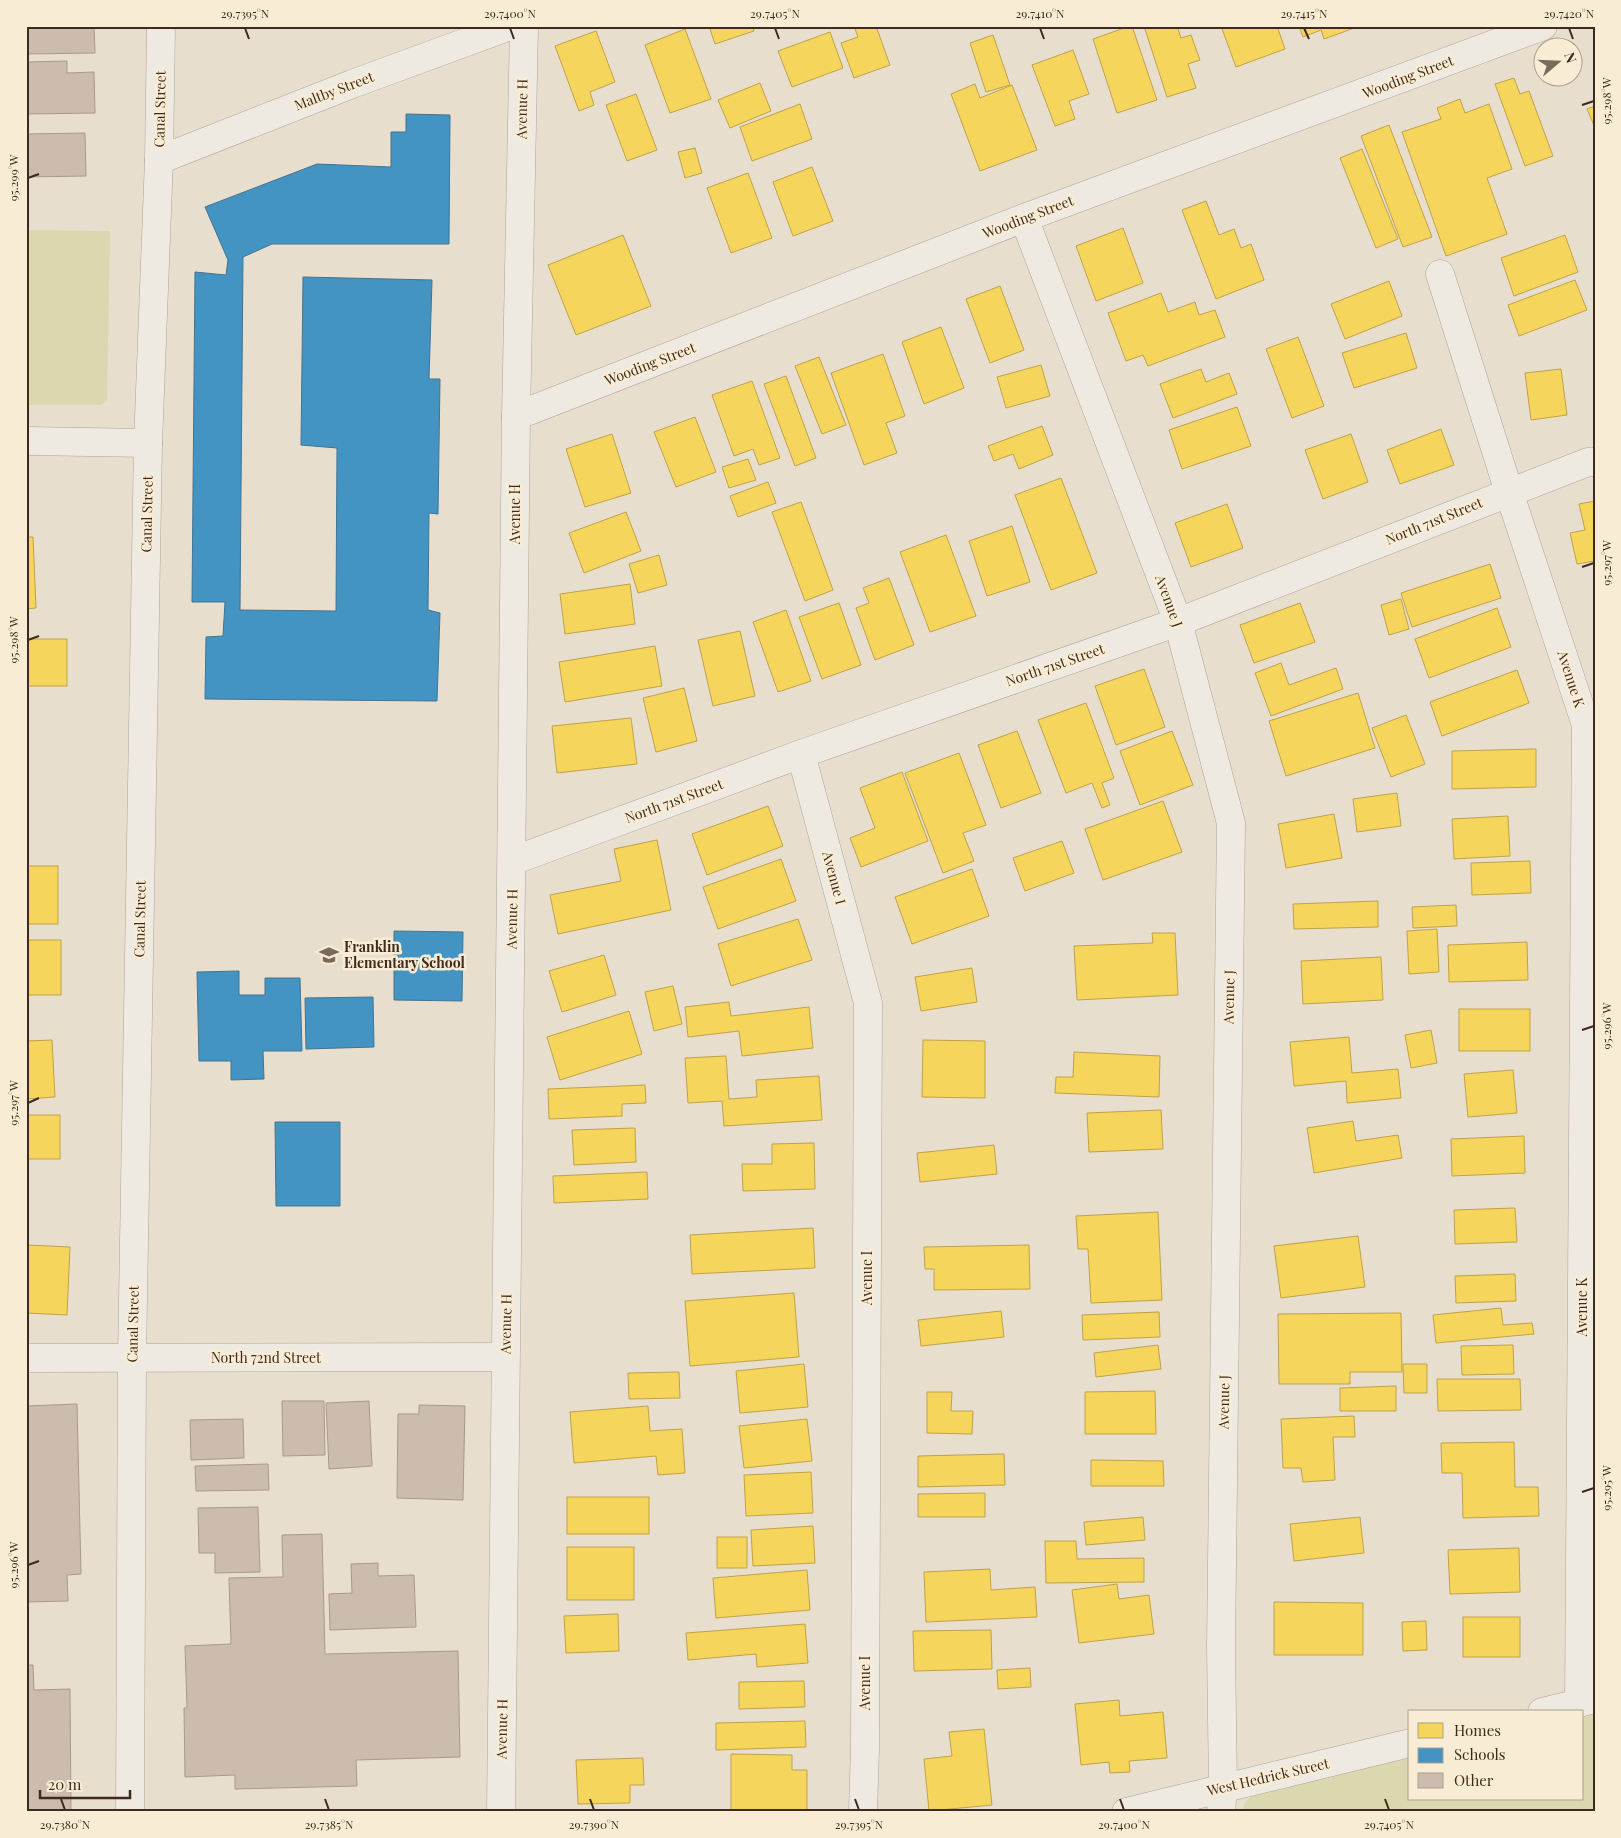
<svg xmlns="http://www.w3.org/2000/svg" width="1621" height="1838" viewBox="0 0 1621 1838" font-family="'Playfair Display',serif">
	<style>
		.green { fill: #dbd8af }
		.homes { fill: #f6d55c; stroke: #bfa249 }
		.schools { fill: #4393c3; stroke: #427491 }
		.building { fill: #ccbcaf; stroke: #a9998d }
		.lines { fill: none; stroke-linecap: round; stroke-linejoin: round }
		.minor-casing { stroke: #aea397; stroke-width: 29 }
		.tertiary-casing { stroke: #aea397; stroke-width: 29 }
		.minor { stroke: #efeae1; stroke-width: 28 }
		.tertiary { stroke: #efeae1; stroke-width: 28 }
		.ticks { fill: none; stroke: #3e2b1d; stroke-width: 2 }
		.labels { text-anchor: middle; stroke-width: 5; stroke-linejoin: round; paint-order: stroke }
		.street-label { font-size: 14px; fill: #3e2b1d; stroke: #f9ecd4 }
		.poi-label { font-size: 14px; font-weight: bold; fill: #3e2b1d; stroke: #f9ecd4; text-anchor: start }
		.neatline { fill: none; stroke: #3e2b1d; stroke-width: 2 }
		.ticks-label { font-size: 12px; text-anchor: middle; fill: #3e2b1d }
	</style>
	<rect width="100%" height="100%" fill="#e8dece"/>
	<g class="green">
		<polygon points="26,230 110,231 107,399 101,405 26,405"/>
		<polygon points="1595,1714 1595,1812 1242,1812 1245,1803 1254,1792 1410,1757 1410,1799 1582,1799 1582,1718"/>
	</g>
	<g class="homes">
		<polygon points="709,26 753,26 754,31 715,44"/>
		<polygon points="854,26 876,26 890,65 854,78 841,43 858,37"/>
		<polygon points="1130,26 1132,26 1157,100 1117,113 1093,39"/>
		<polygon points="1144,26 1177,26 1181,38 1191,35 1200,60 1188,64 1196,88 1167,97"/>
		<polygon points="1221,26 1277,26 1285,49 1236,67"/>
		<polygon points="1299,26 1356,26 1357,27 1324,39 1321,30 1303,37"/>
		<polygon points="685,29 711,99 670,113 645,45"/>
		<polygon points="596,31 615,82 590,92 594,105 579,111 555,46"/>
		<polygon points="830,32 843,68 792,87 778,51"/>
		<polygon points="993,35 1010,85 986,92 970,43"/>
		<polygon points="1073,50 1089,94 1069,101 1075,119 1055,126 1032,65"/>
		<polygon points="1514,78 1520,94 1529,91 1553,156 1525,166 1495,84"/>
		<polygon points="760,83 771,111 730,128 718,100"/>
		<polygon points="975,84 980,98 1012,85 1037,150 980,171 951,94"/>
		<polygon points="636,94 657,150 627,161 606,105"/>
		<polygon points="1460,99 1465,113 1489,104 1512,169 1487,178 1507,234 1446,256 1402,132 1441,119 1437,108"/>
		<polygon points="800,104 812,139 752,161 740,127"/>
		<polygon points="1595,106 1595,128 1587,109"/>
		<polygon points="1389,125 1432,237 1403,247 1361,136"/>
		<polygon points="695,148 702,173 685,178 678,152"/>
		<polygon points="1362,149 1398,239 1376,248 1340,158"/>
		<polygon points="812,167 833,221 793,236 773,182"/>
		<polygon points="748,173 772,238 731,253 707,188"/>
		<polygon points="1206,201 1219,235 1234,229 1241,248 1251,244 1264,280 1216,299 1182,210"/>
		<polygon points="1123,228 1143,283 1096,301 1076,246"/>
		<polygon points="623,235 651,306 576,335 548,265"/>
		<polygon points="1565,235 1578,272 1514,296 1501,258"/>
		<polygon points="1575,280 1587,310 1519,336 1508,305"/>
		<polygon points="1389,281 1402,316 1345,339 1331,304"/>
		<polygon points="1000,286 1024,350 990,363 966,299"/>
		<polygon points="1161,293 1168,312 1195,302 1199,315 1215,310 1225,337 1148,366 1143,355 1126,361 1108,313"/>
		<polygon points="941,327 964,388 924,404 902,342"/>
		<polygon points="1406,333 1417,368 1354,388 1342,353"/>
		<polygon points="1298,337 1324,406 1292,418 1266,349"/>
		<polygon points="883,354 905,416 886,423 897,453 864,465 831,373"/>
		<polygon points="819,357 846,425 822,434 795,366"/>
		<polygon points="1041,365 1050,396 1006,408 997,377"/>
		<polygon points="1201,369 1206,382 1229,373 1237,394 1173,418 1160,384"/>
		<polygon points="1561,369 1567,415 1531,420 1525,373"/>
		<polygon points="786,376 816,458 795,466 764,384"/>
		<polygon points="752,381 780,458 759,465 753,449 734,456 712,395"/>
		<polygon points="1237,407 1251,446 1182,469 1169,430"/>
		<polygon points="695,417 716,472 676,487 654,432"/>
		<polygon points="1042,426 1053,455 1019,469 1013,454 994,461 988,446"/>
		<polygon points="1441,429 1454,465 1400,484 1387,450"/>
		<polygon points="612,434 631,493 585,507 566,449"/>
		<polygon points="1351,434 1368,482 1323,499 1305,450"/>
		<polygon points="748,459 756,480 729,488 722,467"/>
		<polygon points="1061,478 1097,573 1051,590 1015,495"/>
		<polygon points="768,482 776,503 738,517 730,496"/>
		<polygon points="1595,501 1595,561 1577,564 1570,533 1585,530 1579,504"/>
		<polygon points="801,502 833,590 805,601 772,512"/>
		<polygon points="1227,504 1243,548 1191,567 1175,523"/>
		<polygon points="626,512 641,551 584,573 569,533"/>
		<polygon points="1012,526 1030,582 987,596 969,541"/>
		<polygon points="946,535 976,616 930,632 900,552"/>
		<polygon points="26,537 33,537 36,608 26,609"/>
		<polygon points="659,555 667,585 638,593 629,564"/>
		<polygon points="1490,564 1501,598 1412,627 1401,593"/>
		<polygon points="889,578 914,645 875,660 856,608 869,603 863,588"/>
		<polygon points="630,584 635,624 565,634 560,594"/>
		<polygon points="1401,599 1409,629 1389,635 1381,605"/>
		<polygon points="839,603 861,665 822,679 799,617"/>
		<polygon points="1300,603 1315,642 1254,663 1240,625"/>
		<polygon points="1497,608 1511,647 1429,678 1415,639"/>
		<polygon points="786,610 811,681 778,692 753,622"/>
		<polygon points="740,631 755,696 713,706 698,640"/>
		<rect x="26" y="639" width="41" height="47"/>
		<polygon points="655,646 662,686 565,702 559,662"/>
		<polygon points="1281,663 1289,685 1336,668 1343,689 1271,716 1255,673"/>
		<polygon points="1144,669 1165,727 1116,745 1095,686"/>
		<polygon points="1517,670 1529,703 1442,736 1430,702"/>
		<polygon points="684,688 697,741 656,752 643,698"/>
		<polygon points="1358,693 1375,748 1286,776 1269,721"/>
		<polygon points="1086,703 1114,778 1102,783 1110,805 1102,808 1092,783 1066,793 1038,720"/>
		<polygon points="1406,715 1425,764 1391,777 1372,728"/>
		<polygon points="631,718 637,764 557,773 552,726"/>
		<polygon points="1017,731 1041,793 1001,808 978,745"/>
		<polygon points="1172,731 1193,785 1140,805 1120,751"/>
		<polygon points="1536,749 1536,787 1452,789 1452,751"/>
		<polygon points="959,753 986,825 963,833 974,861 943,873 905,773"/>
		<polygon points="902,772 928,841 861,867 850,838 875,828 860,788"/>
		<polygon points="1397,793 1401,826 1357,832 1353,799"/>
		<polygon points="1163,801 1182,852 1103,880 1085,829"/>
		<polygon points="768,806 783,846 707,875 692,834"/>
		<polygon points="1334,814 1342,858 1286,868 1278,824"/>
		<polygon points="1508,816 1510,856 1454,859 1452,819"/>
		<polygon points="657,840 671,910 558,934 550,895 621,881 614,849"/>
		<polygon points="1062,841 1074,873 1025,891 1013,858"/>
		<polygon points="781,859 796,901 718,929 703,887"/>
		<polygon points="1530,861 1531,893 1472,895 1471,863"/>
		<rect x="26" y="866" width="32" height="58"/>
		<polygon points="972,869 989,916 912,944 895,897"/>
		<polygon points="1378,901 1378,927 1294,929 1293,904"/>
		<polygon points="1456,905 1457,926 1413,928 1412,907"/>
		<polygon points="798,919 812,960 731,986 718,944"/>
		<polygon points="1437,929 1439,972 1409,974 1407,931"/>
		<polygon points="1152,933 1175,933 1178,995 1077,1000 1074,946 1153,943"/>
		<rect x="26" y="940" width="35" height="55"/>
		<polygon points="1527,942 1528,980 1449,982 1448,945"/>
		<polygon points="604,955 616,995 562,1012 549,971"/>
		<polygon points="1381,957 1383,1000 1303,1004 1301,961"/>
		<polygon points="972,968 977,1002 921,1011 915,977"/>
		<polygon points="673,986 682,1024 654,1031 645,992"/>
		<polygon points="729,1002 731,1016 809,1007 813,1048 742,1056 739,1031 688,1037 685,1007"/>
		<rect x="1459" y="1009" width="71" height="42"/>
		<polygon points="629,1011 642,1054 560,1080 547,1037"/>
		<polygon points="1431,1030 1437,1063 1411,1068 1405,1035"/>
		<polygon points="1349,1037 1352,1073 1398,1069 1401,1098 1347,1103 1346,1081 1294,1086 1290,1042"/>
		<polygon points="52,1040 55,1097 26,1099 26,1041"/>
		<polygon points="923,1040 985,1041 985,1098 922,1097"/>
		<polygon points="1074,1052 1160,1056 1159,1097 1055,1093 1056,1077 1073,1077"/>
		<polygon points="726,1056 729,1099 757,1097 756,1080 819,1076 822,1120 724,1126 722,1101 688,1103 685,1058"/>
		<polygon points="1513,1070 1517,1113 1468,1117 1464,1074"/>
		<polygon points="645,1085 646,1103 622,1104 622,1116 549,1119 548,1089"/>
		<polygon points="1161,1110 1163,1149 1089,1152 1087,1113"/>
		<rect x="26" y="1115" width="34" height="44"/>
		<polygon points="1353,1121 1356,1141 1398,1135 1402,1158 1314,1173 1307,1128"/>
		<polygon points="635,1128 636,1162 574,1165 572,1130"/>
		<polygon points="1524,1136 1525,1173 1452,1176 1451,1139"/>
		<polygon points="814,1143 815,1189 743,1191 742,1164 772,1164 772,1144"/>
		<polygon points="994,1145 997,1174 920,1182 917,1153"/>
		<polygon points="647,1172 648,1199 554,1203 553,1176"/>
		<polygon points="1515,1208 1517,1242 1455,1244 1454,1210"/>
		<polygon points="1158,1212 1162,1300 1091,1303 1088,1249 1078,1249 1076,1216"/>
		<polygon points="813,1228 815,1268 692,1274 690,1235"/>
		<polygon points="1358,1236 1365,1287 1281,1298 1274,1246"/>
		<polygon points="26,1245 70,1247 67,1315 26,1313"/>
		<polygon points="1029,1245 1030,1289 934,1290 934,1269 925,1269 924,1247"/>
		<polygon points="1515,1274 1516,1301 1456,1303 1455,1276"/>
		<polygon points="794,1293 799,1357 690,1366 685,1301"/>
		<polygon points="1501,1308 1503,1325 1532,1323 1534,1334 1436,1343 1433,1315"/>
		<polygon points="1001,1311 1004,1337 921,1346 918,1320"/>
		<polygon points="1159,1312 1160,1337 1083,1340 1082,1315"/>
		<polygon points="1401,1313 1402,1372 1350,1372 1350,1384 1279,1384 1278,1314"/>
		<polygon points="1158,1345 1161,1369 1096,1377 1094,1353"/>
		<polygon points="1513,1345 1514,1374 1462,1375 1461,1346"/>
		<polygon points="804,1364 808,1407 740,1413 736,1371"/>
		<polygon points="1403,1364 1427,1364 1427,1393 1404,1393"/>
		<polygon points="679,1372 680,1398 629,1399 628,1373"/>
		<polygon points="1437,1379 1520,1379 1521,1410 1438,1411"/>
		<polygon points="1396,1386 1396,1411 1340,1411 1340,1388"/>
		<polygon points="1155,1391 1156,1434 1085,1434 1085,1392"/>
		<polygon points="927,1392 952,1392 951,1411 973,1411 972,1434 927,1433"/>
		<polygon points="648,1406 650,1431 682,1429 685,1473 658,1475 656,1456 574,1463 570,1412"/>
		<polygon points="1354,1416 1355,1437 1333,1437 1335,1480 1303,1482 1301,1468 1283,1468 1281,1419"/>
		<polygon points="807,1419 812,1461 744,1468 739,1426"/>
		<polygon points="1514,1442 1515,1487 1538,1487 1539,1516 1463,1518 1462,1473 1442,1473 1441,1443"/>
		<polygon points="1004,1454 1005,1485 918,1487 918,1456"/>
		<polygon points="1091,1460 1163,1461 1164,1486 1091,1486"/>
		<polygon points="811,1472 813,1513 746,1516 744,1475"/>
		<polygon points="985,1493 985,1517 918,1517 918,1494"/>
		<rect x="567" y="1497" width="82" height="37"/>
		<polygon points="1143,1517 1145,1540 1086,1545 1084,1522"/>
		<polygon points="1360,1517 1364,1553 1294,1561 1290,1524"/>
		<polygon points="813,1526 815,1563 753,1566 751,1530"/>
		<rect x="717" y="1537" width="30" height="31"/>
		<polygon points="1045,1541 1076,1541 1077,1559 1144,1558 1144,1582 1046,1583"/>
		<rect x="567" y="1547" width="67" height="53"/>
		<polygon points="1519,1548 1520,1592 1450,1594 1448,1550"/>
		<polygon points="990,1569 991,1590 1035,1587 1037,1617 926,1622 924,1572"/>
		<polygon points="807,1570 810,1610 716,1618 713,1578"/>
		<polygon points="1117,1584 1119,1599 1149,1595 1154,1634 1079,1643 1072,1590"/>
		<polygon points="1274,1602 1363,1603 1363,1655 1274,1655"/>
		<polygon points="618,1614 619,1651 566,1653 564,1616"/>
		<rect x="1463" y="1617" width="57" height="40"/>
		<polygon points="1426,1621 1427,1650 1403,1651 1402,1622"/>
		<polygon points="805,1624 808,1663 757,1667 756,1654 688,1660 686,1633"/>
		<polygon points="991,1630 992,1669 914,1671 913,1631"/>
		<polygon points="1030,1668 1031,1687 998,1689 997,1670"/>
		<polygon points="804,1681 805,1707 739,1709 739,1682"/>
		<polygon points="1119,1700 1120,1716 1163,1712 1167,1758 1129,1761 1130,1772 1110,1773 1109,1762 1081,1765 1075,1704"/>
		<polygon points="805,1721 806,1747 716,1750 716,1723"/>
		<polygon points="984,1729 992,1805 929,1811 924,1759 952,1756 949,1732"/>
		<polygon points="731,1754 792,1755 792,1770 807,1770 807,1812 731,1812"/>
		<polygon points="643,1758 644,1785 630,1785 630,1803 578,1804 576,1760"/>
	</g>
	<g class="schools">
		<polygon points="406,114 450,115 449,244 272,244 243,257 240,610 336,611 337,448 301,445 303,277 432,280 429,379 440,379 438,514 429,513 428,610 440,613 437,701 205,699 206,637 223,636 225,602 192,602 195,272 226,275 228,260 205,207 317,164 391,167 391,132 406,132"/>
		<polygon points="394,931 463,932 462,1001 394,1000"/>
		<polygon points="239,971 239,995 265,995 265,978 300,978 302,1051 263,1051 264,1079 231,1080 231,1061 199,1061 197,972"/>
		<polygon points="373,997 374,1047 306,1049 305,998"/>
		<polygon points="275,1122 340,1122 340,1206 276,1206"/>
	</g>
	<g class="building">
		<polygon points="26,26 94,26 95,53 26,54"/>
		<polygon points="67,61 67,73 94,72 95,113 26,114 26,62"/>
		<polygon points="85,133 86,176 26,177 26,134"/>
		<polygon points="282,1401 324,1401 325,1455 283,1456"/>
		<polygon points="369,1401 372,1466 329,1469 326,1403"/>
		<polygon points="77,1404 81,1574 67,1575 68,1601 26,1602 26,1406"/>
		<polygon points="419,1405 465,1406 463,1500 397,1498 398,1414 419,1414"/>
		<polygon points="243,1419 244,1458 191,1460 190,1420"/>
		<polygon points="268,1464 269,1490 196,1491 195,1466"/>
		<polygon points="258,1507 260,1572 215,1573 215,1553 199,1553 198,1508"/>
		<polygon points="322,1534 325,1654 458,1651 460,1757 356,1760 357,1786 235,1789 235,1775 185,1777 184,1708 187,1708 185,1646 231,1644 229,1578 283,1577 282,1535"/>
		<polygon points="378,1563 378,1576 414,1575 416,1627 330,1630 329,1594 352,1593 351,1564"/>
		<polygon points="26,1665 33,1665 34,1690 70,1689 71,1812 26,1812"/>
	</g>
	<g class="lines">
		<defs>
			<g id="minor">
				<polyline points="159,160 352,84 510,26"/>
				<polyline points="1024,218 1178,622 1231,823 1221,1647 1223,1788 1221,1812"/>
				<polyline points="1440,274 1509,492 1586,725 1579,1703"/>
				<polyline points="516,416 1024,218 1543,26"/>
				<polyline points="26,441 148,443"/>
				<polyline points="801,754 868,1003 865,1748 863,1812"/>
				<polyline points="512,861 801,754 1178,622 1588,462 1595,462"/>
				<polyline points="26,1358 505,1357"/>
				<polyline points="501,1812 516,416 524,26"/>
			</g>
			<g id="tertiary">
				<polyline points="1542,1712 1595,1699"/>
				<polyline points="130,1812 132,1358 148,443 159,160 161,26"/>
				<polyline points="1126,1812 1410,1743"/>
			</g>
		</defs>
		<use href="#minor" class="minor-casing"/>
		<use href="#tertiary" class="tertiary-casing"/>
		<use href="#minor" class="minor"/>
		<use href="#tertiary" class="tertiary"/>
	</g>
	<path class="ticks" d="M245,28L249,39M510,28L514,39M775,28L779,39M1040,28L1044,39M1304,28L1309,39M1569,28L1573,39M1582,105L1594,101M28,178L39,174M1582,567L1594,563M28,640L39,636M1582,1030L1594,1026M28,1103L39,1098M1582,1492L1594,1488M28,1565L39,1561M61,1799L65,1810M325,1799L329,1810M590,1799L594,1810M855,1799L859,1810M1120,1799L1124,1810M1385,1799L1389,1810"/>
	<defs>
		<symbol id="school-bare" viewBox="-9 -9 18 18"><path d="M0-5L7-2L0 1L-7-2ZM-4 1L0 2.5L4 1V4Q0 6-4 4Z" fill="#7a6a5b" stroke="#f9ecd4" stroke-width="2.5" paint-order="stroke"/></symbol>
	</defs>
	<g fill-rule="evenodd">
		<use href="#school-bare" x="315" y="941" width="28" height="28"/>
	</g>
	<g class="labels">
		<g class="street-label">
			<text transform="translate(1408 77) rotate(-21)" y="5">Wooding Street</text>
			<text transform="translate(334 91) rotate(-21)" y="5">Maltby Street</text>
			<text transform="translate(160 109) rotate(-89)" y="5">Canal Street</text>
			<text transform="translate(522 109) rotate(-89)" y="5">Avenue H</text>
			<text transform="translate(1028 217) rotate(-21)" y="5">Wooding Street</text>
			<text transform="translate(650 364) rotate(-21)" y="5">Wooding Street</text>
			<text transform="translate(147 514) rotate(-89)" y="5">Canal Street</text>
			<text transform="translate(515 514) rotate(-90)" y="5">Avenue H</text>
			<text transform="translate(1434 521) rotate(-22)" y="5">North 71st Street</text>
			<text transform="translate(1169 601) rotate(70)" y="5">Avenue J</text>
			<text transform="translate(1055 665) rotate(-19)" y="5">North 71st Street</text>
			<text transform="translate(1571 679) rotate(72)" y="5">Avenue K</text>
			<text transform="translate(674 801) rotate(-20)" y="5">North 71st Street</text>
			<text transform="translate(834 878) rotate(75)" y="5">Avenue I</text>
			<text transform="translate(140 919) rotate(-89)" y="5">Canal Street</text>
			<text transform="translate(512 919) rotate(-89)" y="5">Avenue H</text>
			<text transform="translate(1229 997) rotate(-89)" y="5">Avenue J</text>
			<text transform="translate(867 1278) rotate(-90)" y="5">Avenue I</text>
			<text transform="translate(1582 1307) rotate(-90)" y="5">Avenue K</text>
			<text transform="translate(133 1324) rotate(-89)" y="5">Canal Street</text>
			<text transform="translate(506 1324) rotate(-89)" y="5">Avenue H</text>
			<text x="266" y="1363">North 72nd Street</text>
			<text transform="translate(1224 1402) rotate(-89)" y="5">Avenue J</text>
			<text transform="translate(865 1683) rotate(-90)" y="5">Avenue I</text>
			<text transform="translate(502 1729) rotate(-89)" y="5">Avenue H</text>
			<text transform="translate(1268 1777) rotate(-13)" y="5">West Hedrick Street</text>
		</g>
		<g class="poi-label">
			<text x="344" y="952">Franklin<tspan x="344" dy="16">Elementary School</tspan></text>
		</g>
	</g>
	<rect width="1621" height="1838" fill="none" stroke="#f9ecd4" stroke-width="55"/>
	<rect x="1408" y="1710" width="175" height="90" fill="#f9ecd4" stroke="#ae9f8b"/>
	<rect x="1418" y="1723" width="25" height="15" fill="#f6d55c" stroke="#ae9f8b"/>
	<text x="1454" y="1736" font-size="15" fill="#3e2b1d">Homes</text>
	<rect x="1418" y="1748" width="25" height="15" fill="#4393c3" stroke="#ae9f8b"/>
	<text x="1454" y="1760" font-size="15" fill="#3e2b1d">Schools</text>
	<rect x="1418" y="1773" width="25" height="15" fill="#ccbcaf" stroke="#ae9f8b"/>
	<text x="1454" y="1786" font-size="15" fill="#3e2b1d">Other</text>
	<g transform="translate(1558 62) rotate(71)"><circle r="24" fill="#f9ecd4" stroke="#ae9f8b"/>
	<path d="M0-4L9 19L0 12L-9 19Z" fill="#7a6a5b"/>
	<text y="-8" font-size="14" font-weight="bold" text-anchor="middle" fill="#3e2b1d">N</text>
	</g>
	<path d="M40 1790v8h90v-8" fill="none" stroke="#3e2b1d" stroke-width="2.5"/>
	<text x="48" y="1790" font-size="15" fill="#3e2b1d" stroke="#f9ecd4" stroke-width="4" paint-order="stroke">20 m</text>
	<rect x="28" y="28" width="1566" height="1782" class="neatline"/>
	<g class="ticks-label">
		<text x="245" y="18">29.7395°N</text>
		<text x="510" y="18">29.7400°N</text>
		<text x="775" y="18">29.7405°N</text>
		<text x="1040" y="18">29.7410°N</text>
		<text x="1304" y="18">29.7415°N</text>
		<text x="1569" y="18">29.7420°N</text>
		<text transform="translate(1607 101) rotate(-90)" y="4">95.298°W</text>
		<text transform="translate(14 178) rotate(-90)" y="4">95.299°W</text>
		<text transform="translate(1607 563) rotate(-90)" y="4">95.297°W</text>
		<text transform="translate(14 640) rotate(-90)" y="4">95.298°W</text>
		<text transform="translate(1607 1026) rotate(-90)" y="4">95.296°W</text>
		<text transform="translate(14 1103) rotate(-90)" y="4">95.297°W</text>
		<text transform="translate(1607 1488) rotate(-90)" y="4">95.295°W</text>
		<text transform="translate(14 1565) rotate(-90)" y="4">95.296°W</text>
		<text x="65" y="1829">29.7380°N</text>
		<text x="329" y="1829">29.7385°N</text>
		<text x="594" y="1829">29.7390°N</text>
		<text x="859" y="1829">29.7395°N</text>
		<text x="1124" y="1829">29.7400°N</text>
		<text x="1389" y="1829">29.7405°N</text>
	</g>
</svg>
